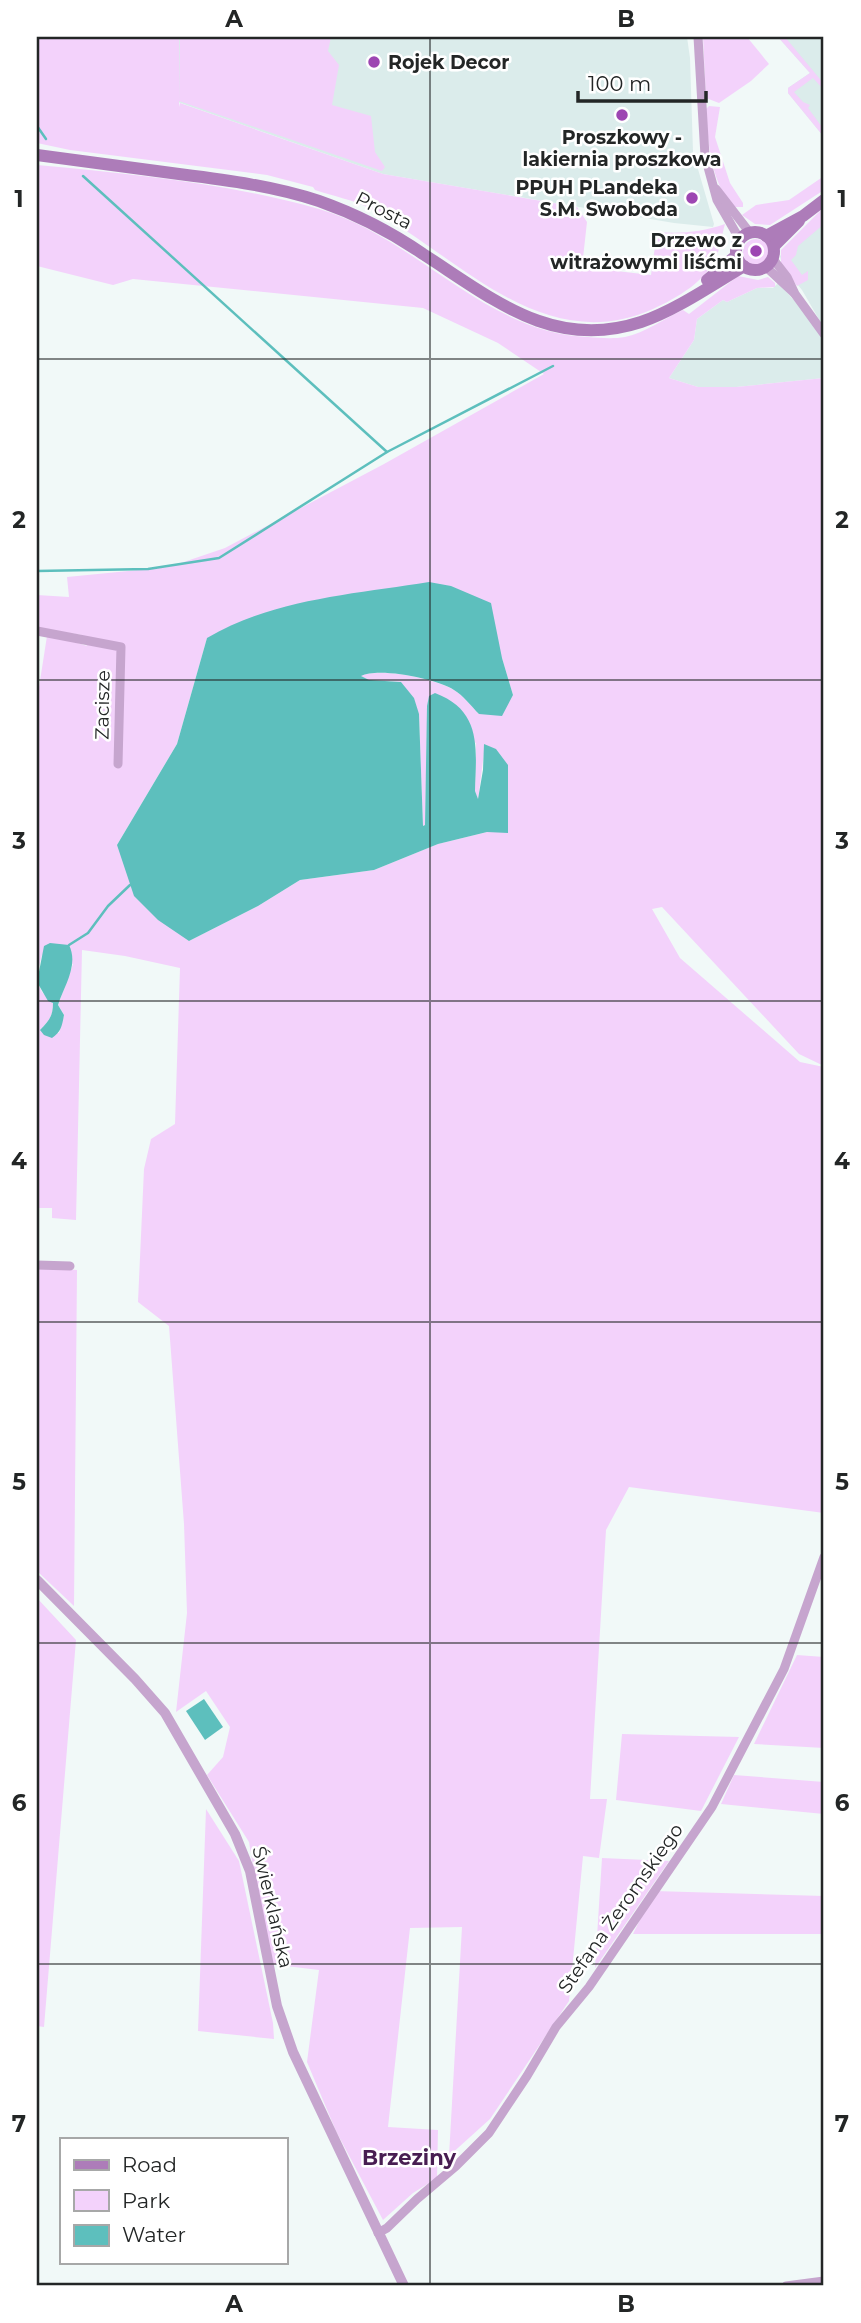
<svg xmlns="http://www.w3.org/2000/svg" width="861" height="2323" viewBox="0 0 861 2323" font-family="Montserrat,sans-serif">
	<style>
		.built { fill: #dbeceb }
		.green { fill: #f3d2fb; fill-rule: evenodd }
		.water { fill: #5dbfbd }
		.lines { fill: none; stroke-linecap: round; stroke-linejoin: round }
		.stream { stroke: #5dbfbd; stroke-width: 2.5 }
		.minor { stroke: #c6a5ce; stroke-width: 9 }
		.tertiary { stroke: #c6a5ce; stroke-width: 10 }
		.secondary { stroke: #ad7cb9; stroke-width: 12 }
		.grid { fill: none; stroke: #232626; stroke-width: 2; stroke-opacity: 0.55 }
		.poi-dot { fill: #9d46b2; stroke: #fff; stroke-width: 2.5 }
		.labels { text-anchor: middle; stroke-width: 5; stroke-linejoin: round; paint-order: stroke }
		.poi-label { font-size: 19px; font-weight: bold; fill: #232626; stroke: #fff; text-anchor: end }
		.street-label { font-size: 19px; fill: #232626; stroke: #fff }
		.neighbourhood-label { font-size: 21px; font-weight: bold; fill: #481e52; stroke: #fff }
		.neatline { fill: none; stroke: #232626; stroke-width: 2.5 }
		.grid-label { font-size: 23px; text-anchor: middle; font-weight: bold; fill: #232626 }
	</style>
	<rect width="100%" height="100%" fill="#f1f9f8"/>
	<g class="built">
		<polygon points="179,37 687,37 690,58 693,152 714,224 713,227 674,223 383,174 178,102"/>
		<polygon points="778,37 824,37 824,137 788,93 788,88 810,73"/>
		<polygon points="824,219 824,328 802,290 782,265 780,256"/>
		<polygon points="778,283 807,314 824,341 824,378 736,387 698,387 669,378 694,340 697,319 723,300 727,302 757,288 773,288"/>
	</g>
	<g class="green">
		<path d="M37,37H179V107L180,103L383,174L577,207L587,222L582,267L651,275L657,232C682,234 701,232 725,224C722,234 721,245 717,255C707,281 677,298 653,309C543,358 460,258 371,209C354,200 333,196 315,190L313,187L267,175L70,150L37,143Z"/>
		<polygon points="180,37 331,37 328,51 339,65 332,105 371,116 375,152 385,167 382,171 179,101"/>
		<polygon points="703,37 747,37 769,64 751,81 719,103 706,98"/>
		<polygon points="778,37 785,37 824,84 824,90 813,78 794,92 803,102 810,105 808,108 822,127 824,137 788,93 788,88 810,73"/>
		<path d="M709,106L720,107L715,137L730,183L743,203V207H732C710,177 708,144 706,109Z"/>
		<path d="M37,165C132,174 227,183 319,209C416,237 484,333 588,337C600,338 613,339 625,337C645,333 665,318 683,310L689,314L738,276L758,280L768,277L775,283V287L757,288L727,302L723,300L697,319L694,340L669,378L698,387H736L824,378V1066L799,1054L662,907L652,909L680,958L800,1062L824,1067V1513L629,1487L606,1530L590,1799H607L599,1858L583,1856L569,2001L490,2119L449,2156L462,1927L410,1928L388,2127L438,2130L437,2178L413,2193L383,2220L336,2131L307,2062L319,1970L269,1964L249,1842L207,1775L223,1757L230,1727L206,1691L176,1712L187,1613L184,1524L169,1326L138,1302L144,1169L151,1139L175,1124L180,968L125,956L82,950L76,1220L52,1218V1208H39V1267L77,1270L74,1606L37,1571V982L42,992L53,1003C53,1016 49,1021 40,1030L59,1033L64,1015L58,1005L73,964L42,955L37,974V700L47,636L54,635L87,646L82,635L37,628V595L69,597L67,577L169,567L225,548L384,464L544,374L498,343L423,308L133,279L113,285L37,266ZM207,638L502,658L513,695L479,714C471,706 463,695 454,690C435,679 381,667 360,676L369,680L401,682L419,714L423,826L425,825L427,725L476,743L475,791L478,800L485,745L508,832H487L438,844L374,870L300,880L258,906L189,941L117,845L177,744Z"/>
		<polygon points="824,176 824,190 770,225 755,224 742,215 756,205 789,200"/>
		<polygon points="824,207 824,224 798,246 796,255 791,260 802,275 808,271 808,280 797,286 781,264 781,250"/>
		<circle cx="756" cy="252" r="13"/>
		<polygon points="37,1598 76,1640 44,2027 37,2026"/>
		<polygon points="797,1655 824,1657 824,1748 754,1744"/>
		<polygon points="622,1734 739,1737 701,1811 616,1800"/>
		<polygon points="734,1775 824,1782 824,1814 721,1804"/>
		<polygon points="206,1809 239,1861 273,2023 274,2039 198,2031"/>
		<polygon points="602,1858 669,1861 595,1968"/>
		<polygon points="654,1891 824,1896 824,1934 633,1934"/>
	</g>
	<g class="water">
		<path d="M429,582L451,586L491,603L502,658L513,695L502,716L479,714C471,706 463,695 454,690C437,679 379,667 361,676L369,680L401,682L414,698L419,714L423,826L425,825L427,706L429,696L435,693C483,711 476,750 475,791L478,799L483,770L484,744L496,749L508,765V833L487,832L438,844L374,870L300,880L258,906L189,941L158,920L134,896L117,845L177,744L207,638C273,599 355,594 429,582Z"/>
		<path d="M50,943L69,945C79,965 64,986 58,1005L64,1015C62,1026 61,1032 52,1038L44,1035L40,1030C49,1021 53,1016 53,1003L48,1001L37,982L44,946Z"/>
		<polygon points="204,1699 223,1727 205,1740 186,1711"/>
	</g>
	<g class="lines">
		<g class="stream">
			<polyline points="37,126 46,139"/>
			<polyline points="83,176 387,452"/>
			<polyline points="37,571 148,569 219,558 387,452 553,366"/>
			<polyline points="69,945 88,933 108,906 130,885"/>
		</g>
		<g class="minor">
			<polyline points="698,37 705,156 717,200 740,240"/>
			<polyline points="716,189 750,233"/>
			<polyline points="773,259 787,277 795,294 824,334"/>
			<polyline points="766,267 794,293"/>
			<polyline points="37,631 121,647 118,764"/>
			<polyline points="37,1265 70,1266"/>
			<polyline points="378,2233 387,2228 417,2199 456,2166 489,2133 527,2076 556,2027 589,1987 712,1807 784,1669 824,1557"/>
			<polyline points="786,2286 824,2281"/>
		</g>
		<polyline class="tertiary" points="37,1580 135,1679 165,1713 235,1834 250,1871 277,2006 293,2052 404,2286"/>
		<g class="secondary">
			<path d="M37,155C84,161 131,168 179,174C226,180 274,186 319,201C356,214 391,232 423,254C493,299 553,351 641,322C676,310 712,285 744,266"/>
			<circle cx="755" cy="251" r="19"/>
			<polyline points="766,236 803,216 824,200"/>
			<polyline points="774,246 799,221"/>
			<polyline points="707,280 737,255"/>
		</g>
	</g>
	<path class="grid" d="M430,37V2286M37,359H824M37,680H824M37,1001H824M37,1322H824M37,1643H824M37,1964H824"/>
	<g class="poi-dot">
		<circle cx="374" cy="62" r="7"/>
		<circle cx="622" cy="115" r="7"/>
		<circle cx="692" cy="198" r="7"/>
		<circle cx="756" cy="251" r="7"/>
	</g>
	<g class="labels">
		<g class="poi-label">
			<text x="388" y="69" text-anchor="start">Rojek Decor</text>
			<text x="622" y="144" text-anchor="middle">Proszkowy -<tspan x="622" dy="22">lakiernia proszkowa</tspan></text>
			<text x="678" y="194">PPUH PLandeka<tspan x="678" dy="22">S.M. Swoboda</tspan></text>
			<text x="742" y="247">Drzewo z<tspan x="742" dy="22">witrażowymi liśćmi</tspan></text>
		</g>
		<g class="street-label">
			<text transform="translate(384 210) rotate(27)" y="7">Prosta</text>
			<text transform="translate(102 705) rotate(-89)" y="7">Zacisze</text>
			<text transform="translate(273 1907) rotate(77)" y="7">Świerklańska</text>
			<text transform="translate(620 1908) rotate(-55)" y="7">Stefana Żeromskiego</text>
		</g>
		<g class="neighbourhood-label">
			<text x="409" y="2165">Brzeziny</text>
		</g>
	</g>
	<rect width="861" height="2323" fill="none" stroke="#ffffff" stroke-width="77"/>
	<rect x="60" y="2138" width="228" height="126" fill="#ffffff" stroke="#a7a8a8" stroke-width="2"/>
	<rect x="74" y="2160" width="35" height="10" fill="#ad7cb9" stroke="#a7a8a8" stroke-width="2"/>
	<text x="122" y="2172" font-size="21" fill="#232626">Road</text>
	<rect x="74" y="2190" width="35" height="21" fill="#f3d2fb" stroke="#a7a8a8" stroke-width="2"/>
	<text x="122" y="2208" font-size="21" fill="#232626">Park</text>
	<rect x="74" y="2225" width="35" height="21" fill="#5dbfbd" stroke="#a7a8a8" stroke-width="2"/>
	<text x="122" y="2242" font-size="21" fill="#232626">Water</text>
	<path d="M578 91v10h128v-10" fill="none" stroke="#232626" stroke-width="3.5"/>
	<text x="588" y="91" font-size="21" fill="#232626" stroke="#ffffff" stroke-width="5" paint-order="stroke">100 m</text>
	<rect x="38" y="38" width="784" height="2246" class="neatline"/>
	<g class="grid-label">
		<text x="234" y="27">A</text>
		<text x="626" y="27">B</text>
		<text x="19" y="207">1</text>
		<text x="842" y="207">1</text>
		<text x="19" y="528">2</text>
		<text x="842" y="528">2</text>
		<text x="19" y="849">3</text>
		<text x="842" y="849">3</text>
		<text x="19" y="1169">4</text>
		<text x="842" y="1169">4</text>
		<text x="19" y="1490">5</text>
		<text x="842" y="1490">5</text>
		<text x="19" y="1811">6</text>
		<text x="842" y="1811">6</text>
		<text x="19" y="2132">7</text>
		<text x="842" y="2132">7</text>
		<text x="234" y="2312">A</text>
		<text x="626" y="2312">B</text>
	</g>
</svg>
